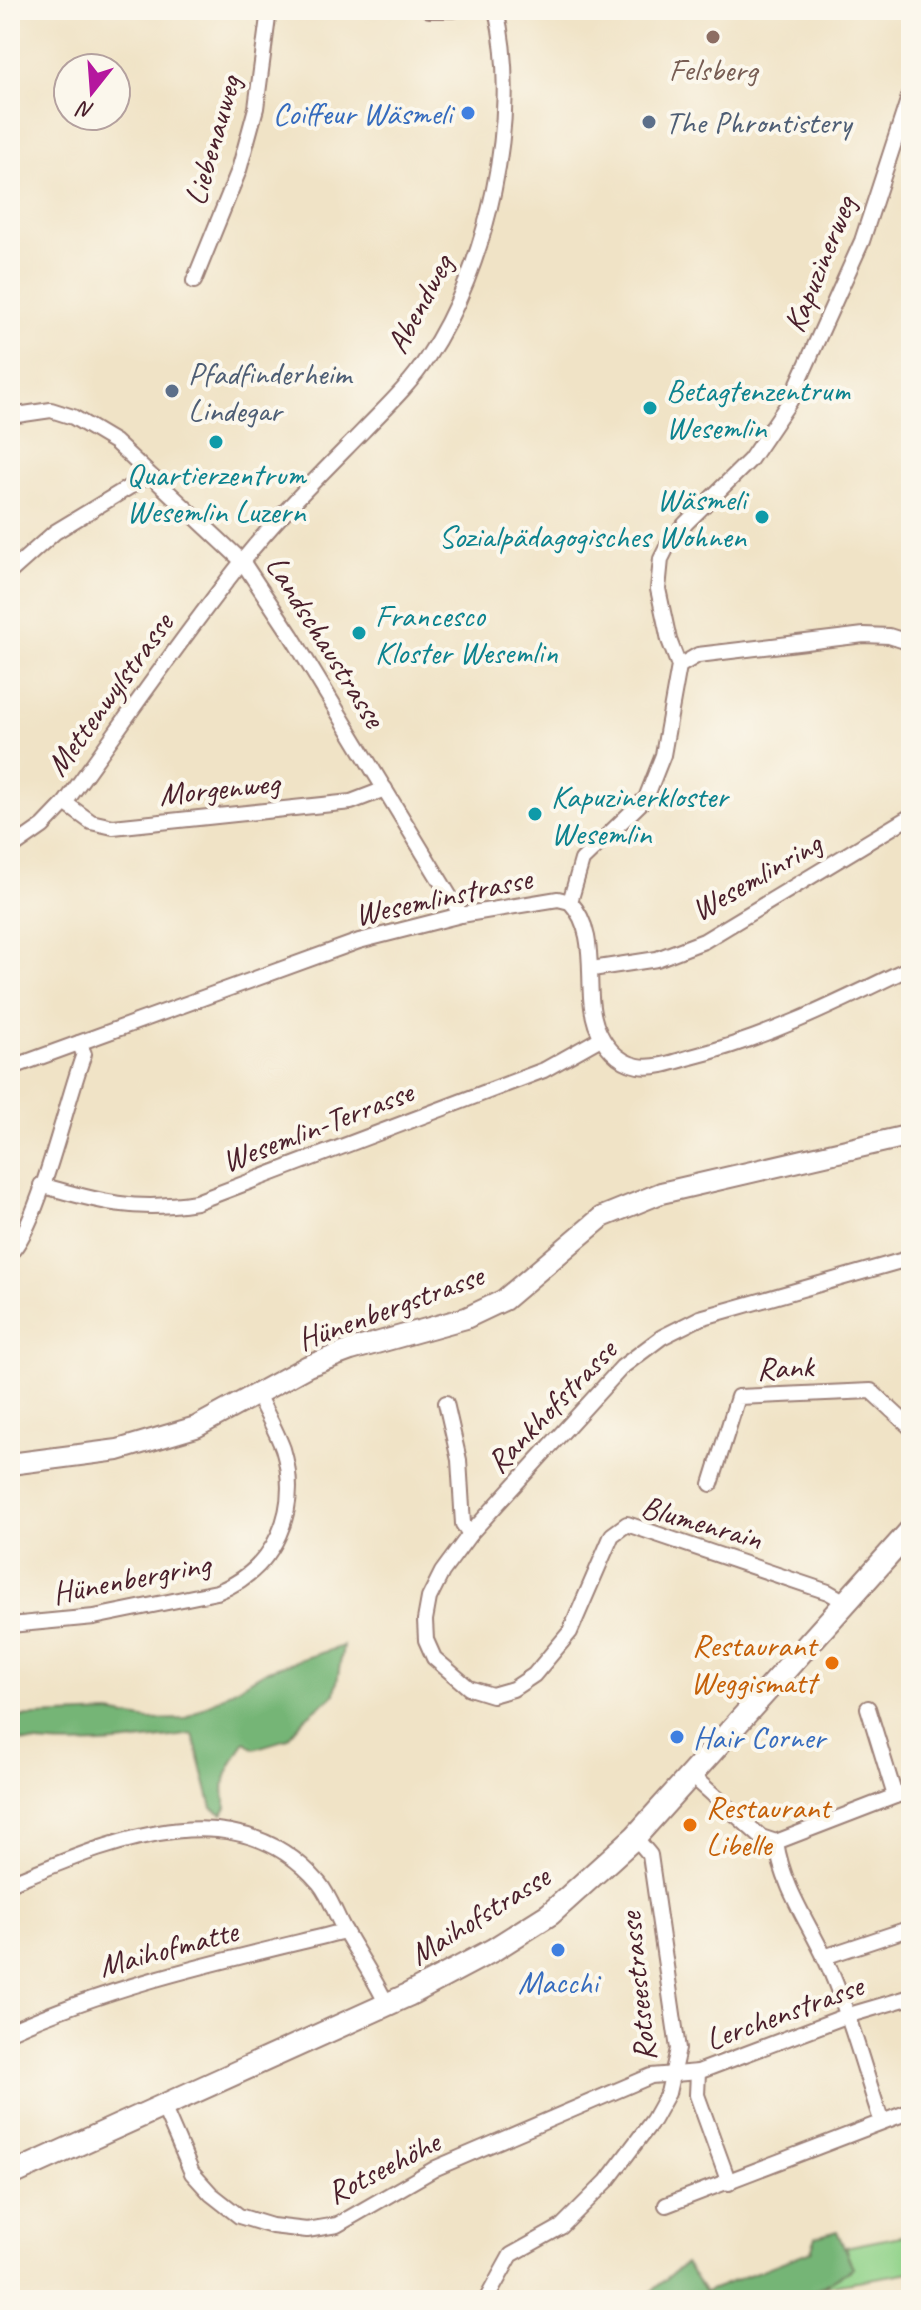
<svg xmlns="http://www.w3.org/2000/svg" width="921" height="2310" viewBox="0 0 921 2310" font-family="Caveat,sans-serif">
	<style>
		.green { fill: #92d38a; stroke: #6e795a; stroke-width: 2 }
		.forest { fill: #75b576; stroke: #606a50; stroke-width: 2 }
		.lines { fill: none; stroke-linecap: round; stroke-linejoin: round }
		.street-casing { stroke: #9d8178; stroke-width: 18 }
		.secondary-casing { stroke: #9d8178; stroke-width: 24 }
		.primary-casing { stroke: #9d8178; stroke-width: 26 }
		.street { stroke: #fff; stroke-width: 14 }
		.secondary { stroke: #fff; stroke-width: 20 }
		.primary { stroke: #fff; stroke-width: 22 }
		.education-dot { fill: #8d6e63; stroke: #fbf7ec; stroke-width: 3 }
		.shop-dot { fill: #3f7fe0; stroke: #fbf7ec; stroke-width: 3 }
		.service-dot { fill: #5c6f8a; stroke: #fbf7ec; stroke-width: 3 }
		.culture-dot { fill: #0f9aa8; stroke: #fbf7ec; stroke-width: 3 }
		.food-dot { fill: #e8710a; stroke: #fbf7ec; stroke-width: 3 }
		.labels { text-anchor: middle; stroke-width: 8; stroke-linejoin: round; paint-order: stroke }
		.education-label { font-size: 32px; fill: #785e54; stroke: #fbf7ec }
		.shop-label { font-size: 32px; fill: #366cbe; stroke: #fbf7ec; text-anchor: end }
		.service-label { font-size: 32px; fill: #4e5e75; stroke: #fbf7ec; text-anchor: start }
		.street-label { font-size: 32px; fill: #4a1f2b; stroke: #fbf7ec }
		.culture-label { font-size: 32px; fill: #0d838f; stroke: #fbf7ec; text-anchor: start }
		.food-label { font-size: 32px; fill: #c56008; stroke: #fbf7ec; text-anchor: end }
	</style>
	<rect width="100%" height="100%" fill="#fbf7ec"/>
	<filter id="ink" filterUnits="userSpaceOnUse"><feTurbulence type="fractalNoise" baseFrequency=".0125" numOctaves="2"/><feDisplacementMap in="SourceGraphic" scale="16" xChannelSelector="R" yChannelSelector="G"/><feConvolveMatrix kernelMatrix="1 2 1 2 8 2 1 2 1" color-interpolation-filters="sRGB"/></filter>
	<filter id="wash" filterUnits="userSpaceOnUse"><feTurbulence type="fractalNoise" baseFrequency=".006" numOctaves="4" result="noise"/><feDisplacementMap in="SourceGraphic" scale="32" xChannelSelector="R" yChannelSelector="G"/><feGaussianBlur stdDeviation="1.8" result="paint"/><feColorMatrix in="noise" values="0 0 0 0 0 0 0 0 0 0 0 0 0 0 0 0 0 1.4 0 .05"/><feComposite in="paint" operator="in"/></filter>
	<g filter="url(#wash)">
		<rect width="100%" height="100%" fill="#f0e3c6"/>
		<polygon class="green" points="911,2234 911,2272 822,2287 853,2268 845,2247"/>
		<g class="forest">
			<path d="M343,1646L335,1694L305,1718L287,1739L254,1749L246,1742L243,1744C229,1771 220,1774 226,1807L222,1814L212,1808L193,1734C135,1742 68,1751 10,1739V1717L110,1713L149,1720L184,1719L268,1670Z"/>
			<polygon points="837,2231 853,2268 799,2300 641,2300 685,2263 705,2292 811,2251 816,2237"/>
		</g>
	</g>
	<g filter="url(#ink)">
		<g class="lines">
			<defs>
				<g id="street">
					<polyline points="429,10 454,10"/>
					<polyline points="194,281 239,170 256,108 269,10"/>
					<polyline points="10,416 51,410 73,417 115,442 242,561 291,635 461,915"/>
					<polyline points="10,572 55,532 149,475"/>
					<polyline points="679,666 698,655 864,635 889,636 911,643"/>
					<polyline points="65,803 91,822 113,827 351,802 385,789"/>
					<path d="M10,849L43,826L65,803C123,723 179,641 240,564C277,517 322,473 363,431C385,408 410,385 427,358C487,268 522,116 496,10"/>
					<polyline points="570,902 582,860 646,798 663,755 679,666 669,640 658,589 661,559 670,541 686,523 750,460 790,401 862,241 911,91"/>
					<polyline points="592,969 657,959 704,941 911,816"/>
					<path d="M10,1068L359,941L461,915L558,899L570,902C601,935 583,987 596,1025C603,1044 617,1062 638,1066C655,1069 675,1062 691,1057C770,1037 839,1002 911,967"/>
					<path d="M41,1185C99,1202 136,1212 196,1202L544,1070L601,1038"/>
					<path d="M10,1253C39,1225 67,1098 84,1054L79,1043"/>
					<polyline points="446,1403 459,1460 463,1524 470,1534"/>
					<polyline points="711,1484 738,1397 871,1391 911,1428"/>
					<polyline points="847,1603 828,1592 627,1524 612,1535 570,1632 534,1675 513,1689 492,1695 469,1688 434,1658 426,1640 425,1620 429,1598 442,1572 470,1534 622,1367 662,1337 700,1318 911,1258"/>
					<path d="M10,1625L94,1617L217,1592C276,1569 301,1509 283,1449C276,1430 265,1411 256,1392"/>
					<polyline points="868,1708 895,1796"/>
					<polyline points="691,1775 761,1837 776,1842 911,1790"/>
					<path d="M776,1842C783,1886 805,1917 824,1956C848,2008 863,2066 881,2120"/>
					<path d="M10,1883C108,1843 235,1785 319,1883C330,1896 336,1916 345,1931C359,1956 375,1979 387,2005"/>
					<polyline points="824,1957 911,1928"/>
					<path d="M10,2031C117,1983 231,1959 345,1931"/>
					<polyline points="698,2072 697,2095 729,2183"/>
					<polyline points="163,2106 192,2173 211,2194 239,2216 272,2226 307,2230 337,2225 436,2168 651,2076 698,2072 846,2016 911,1997"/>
					<polyline points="666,2205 911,2111"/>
					<polyline points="486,2300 511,2255 561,2227 607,2181 653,2120 668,2093 678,2049 650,1855 635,1837"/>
				</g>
				<polyline id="secondary" points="10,1464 118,1450 196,1427 308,1366 351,1350 466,1318 504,1300 602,1217 661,1193 911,1135"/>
				<polyline id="primary" points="10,2175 408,1995 493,1950 550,1914 635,1837 911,1530"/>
			</defs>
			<use href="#street" class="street-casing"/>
			<use href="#secondary" class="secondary-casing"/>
			<use href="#primary" class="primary-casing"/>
			<use href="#street" class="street"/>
			<use href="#secondary" class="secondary"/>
			<use href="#primary" class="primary"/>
		</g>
	</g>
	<circle class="education-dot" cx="713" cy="37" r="8"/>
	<g class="shop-dot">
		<circle cx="468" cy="113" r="8"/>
		<circle cx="677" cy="1737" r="8"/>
		<circle cx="558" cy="1950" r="8"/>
	</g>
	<g class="service-dot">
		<circle cx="649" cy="122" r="8"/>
		<circle cx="172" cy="391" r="8"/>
	</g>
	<g class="culture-dot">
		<circle cx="650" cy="408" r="8"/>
		<circle cx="216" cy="442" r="8"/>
		<circle cx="762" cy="517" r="8"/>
		<circle cx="359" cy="633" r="8"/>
		<circle cx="535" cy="814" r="8"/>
	</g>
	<g class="food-dot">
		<circle cx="832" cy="1663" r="8"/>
		<circle cx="690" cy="1825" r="8"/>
	</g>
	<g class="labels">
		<g class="education-label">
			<text x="713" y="80">Felsberg</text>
		</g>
		<g class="shop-label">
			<text x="452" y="124">Coiffeur Wäsmeli</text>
			<text x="693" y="1748" text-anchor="start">Hair Corner</text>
			<text x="558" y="1993" text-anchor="middle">Macchi</text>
		</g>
		<g class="service-label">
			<text x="665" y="133">The Phrontistery</text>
			<text x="188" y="384">Pfadfinderheim<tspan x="188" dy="37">Lindegar</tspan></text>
		</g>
		<g class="street-label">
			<text transform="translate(212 140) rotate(-74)" y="11">Liebenauweg</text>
			<text transform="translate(819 264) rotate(-68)" y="11">Kapuzinerweg</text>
			<text transform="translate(419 304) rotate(-62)" y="11">Abendweg</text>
			<text transform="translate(326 641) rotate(58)" y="11">Landschaustrasse</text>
			<text transform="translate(109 694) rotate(-54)" y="11">Mettenwylstrasse</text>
			<text transform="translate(219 788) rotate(-6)" y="11">Morgenweg</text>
			<text transform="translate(756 876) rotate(-30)" y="11">Wesemlinring</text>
			<text transform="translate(443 896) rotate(-12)" y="11">Wesemlinstrasse</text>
			<text transform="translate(317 1126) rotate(-21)" y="11">Wesemlin-Terrasse</text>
			<text transform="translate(390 1307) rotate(-20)" y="11">Hünenbergstrasse</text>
			<text transform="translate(785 1367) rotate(-3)" y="11">Rank</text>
			<text transform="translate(551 1406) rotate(-46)" y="11">Rankhofstrasse</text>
			<text transform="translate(702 1522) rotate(16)" y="11">Blumenrain</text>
			<text transform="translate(131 1578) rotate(-11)" y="11">Hünenbergring</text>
			<text transform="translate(479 1915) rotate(-32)" y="11">Maihofstrasse</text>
			<text transform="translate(168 1948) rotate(-15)" y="11">Maihofmatte</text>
			<text transform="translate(637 1987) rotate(-96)" y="11">Rotseestrasse</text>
			<text transform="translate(784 2012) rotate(-20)" y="11">Lerchenstrasse</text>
			<text transform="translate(383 2167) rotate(-27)" y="11">Rotseehöhe</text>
		</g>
		<g class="culture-label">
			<text x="666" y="401">Betagtenzentrum<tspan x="666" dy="37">Wesemlin</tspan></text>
			<text x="216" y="485" text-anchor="middle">Quartierzentrum<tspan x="216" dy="37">Wesemlin Luzern</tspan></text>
			<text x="746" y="510" text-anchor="end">Wäsmeli<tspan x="746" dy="37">Sozialpädagogisches Wohnen</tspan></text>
			<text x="375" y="626">Francesco<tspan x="375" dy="37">Kloster Wesemlin</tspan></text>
			<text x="551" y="807">Kapuzinerkloster<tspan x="551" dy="37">Wesemlin</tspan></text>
		</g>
		<g class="food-label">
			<text x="816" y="1656">Restaurant<tspan x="816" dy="37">Weggismatt</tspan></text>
			<text x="706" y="1818" text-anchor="start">Restaurant<tspan x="706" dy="37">Libelle</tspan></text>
		</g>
	</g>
	<rect width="921" height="2310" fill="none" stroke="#fbf7ec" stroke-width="40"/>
	<g transform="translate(92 92) rotate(197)"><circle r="38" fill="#fbf7ec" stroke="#b4a19f" stroke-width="2"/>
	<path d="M0-6L14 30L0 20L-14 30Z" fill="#b5179e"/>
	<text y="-12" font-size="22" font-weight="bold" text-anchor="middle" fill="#4a1f2b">N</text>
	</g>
</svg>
